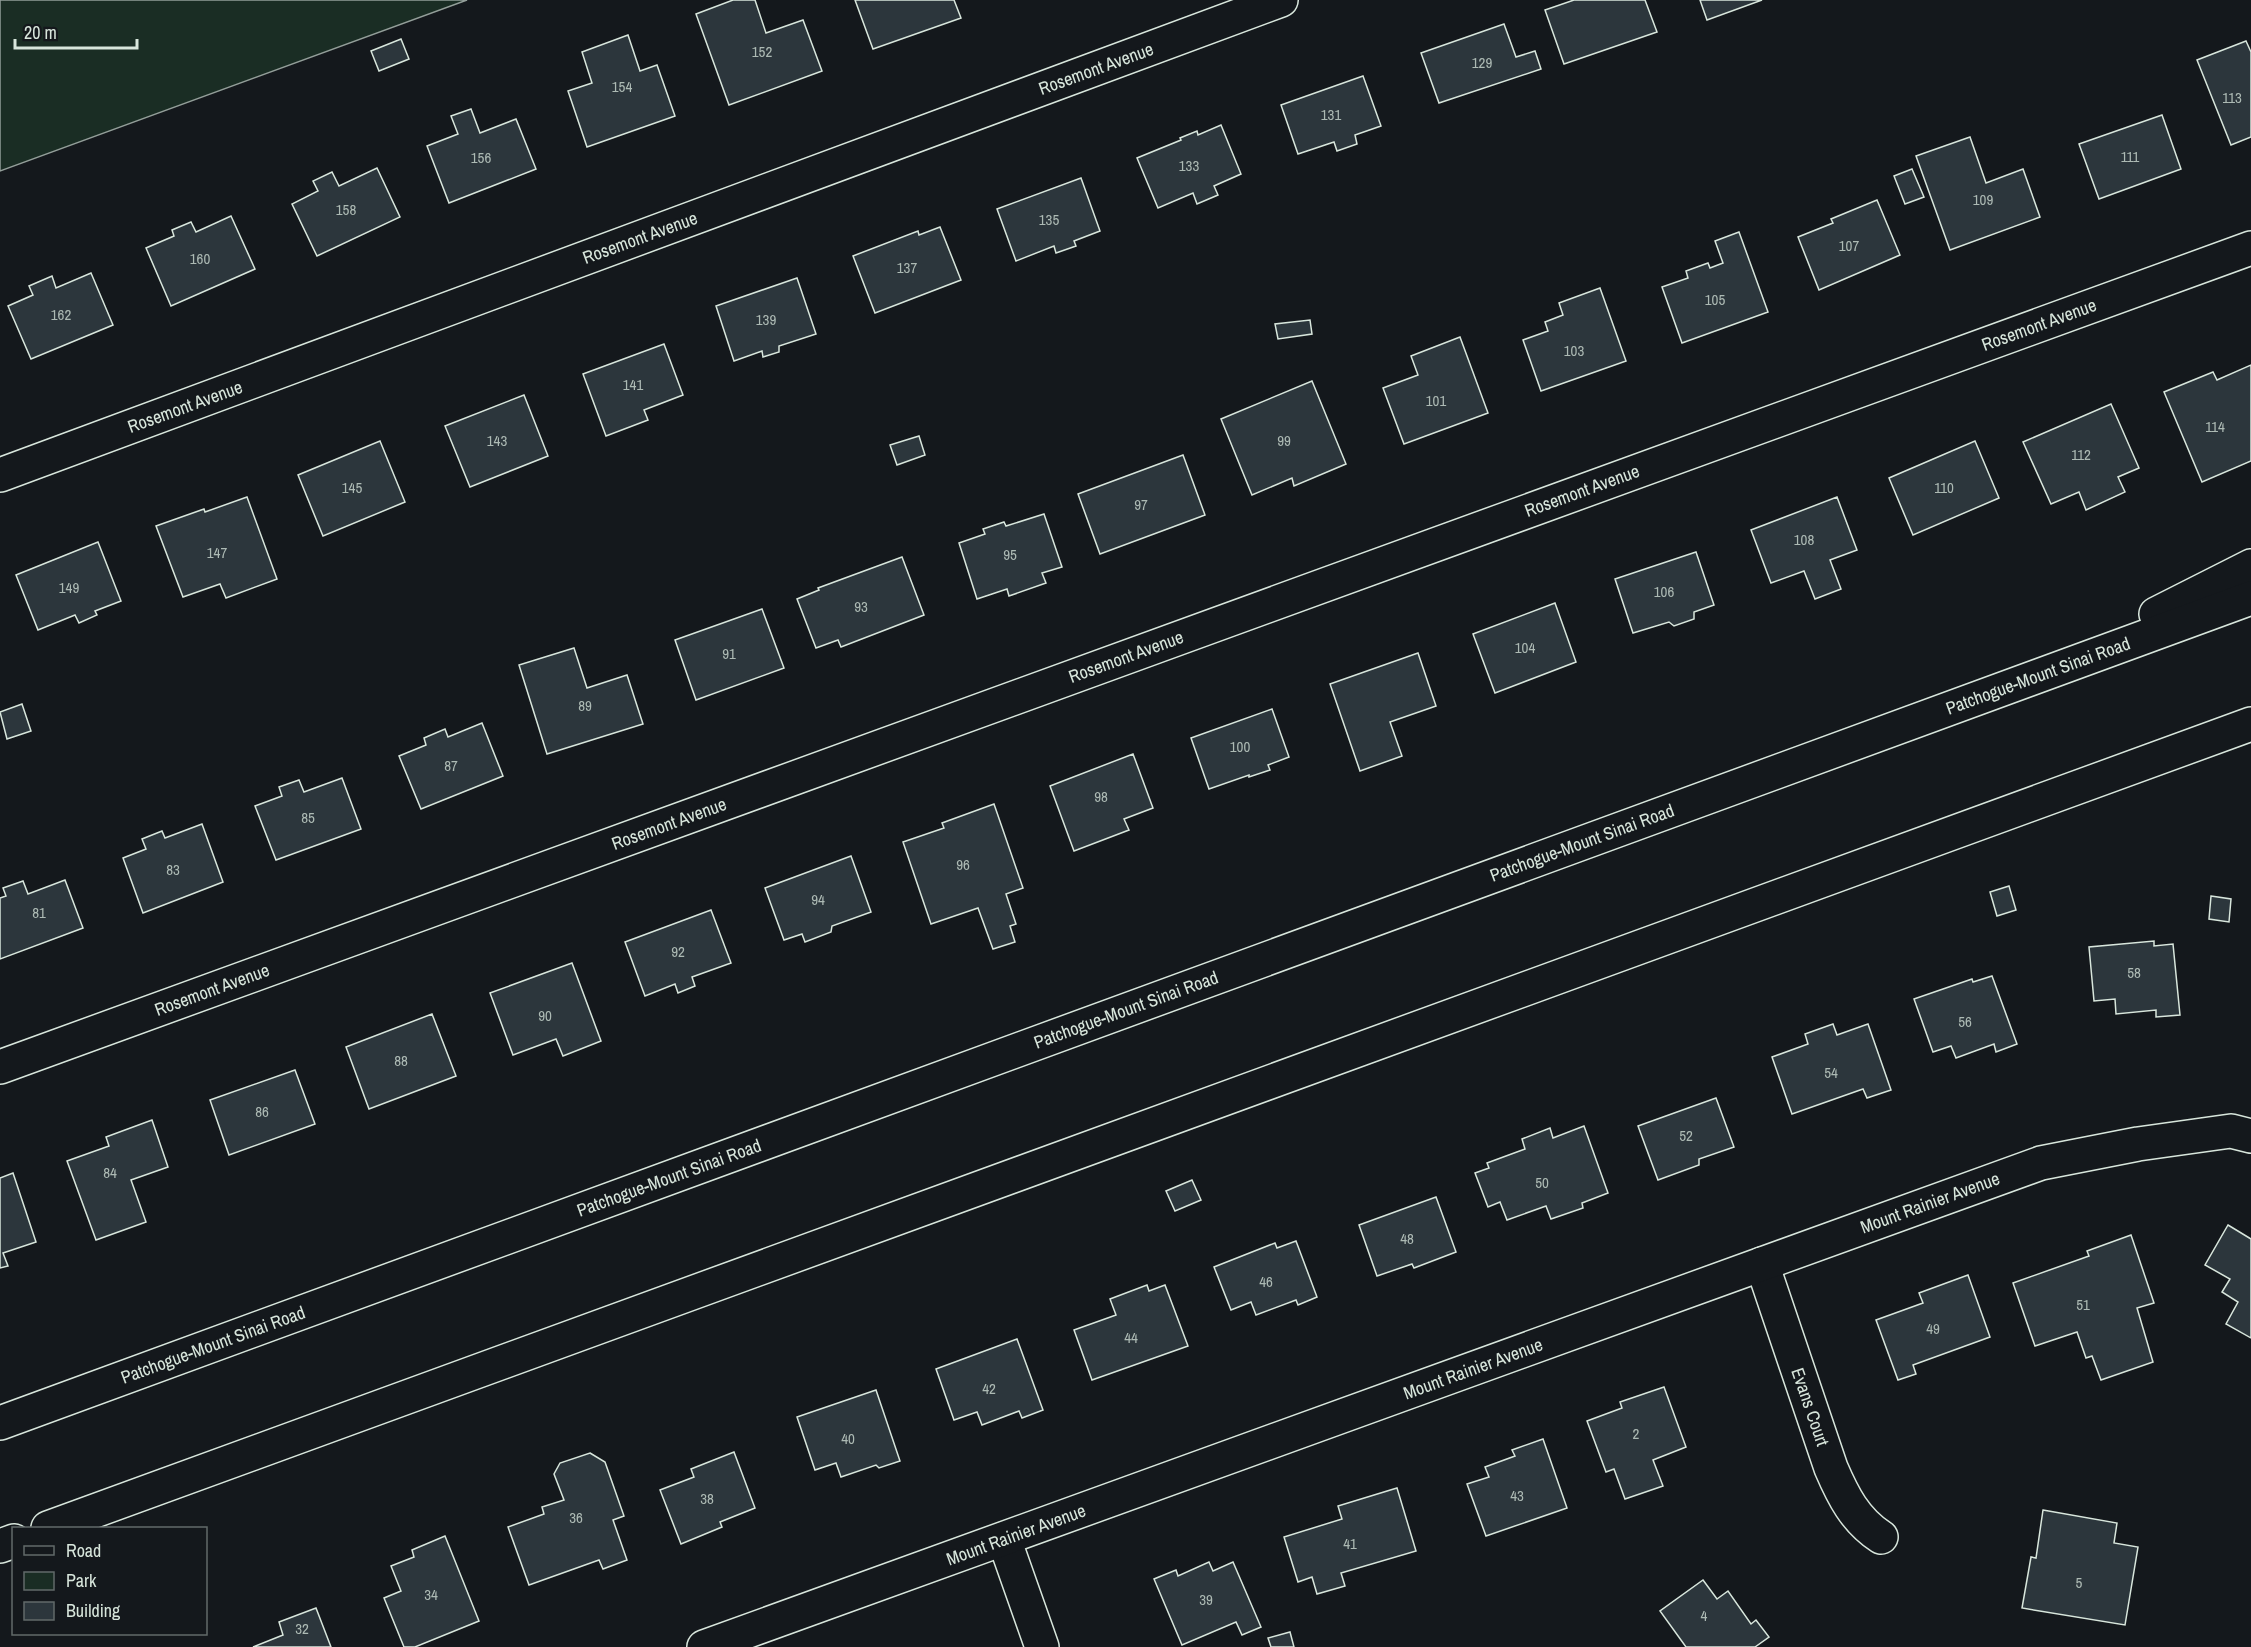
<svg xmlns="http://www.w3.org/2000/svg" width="2251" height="1647" viewBox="0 0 2251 1647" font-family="'Archivo Narrow',sans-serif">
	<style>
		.green { fill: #1a2d24; stroke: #939e99; stroke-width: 1.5 }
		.building { fill: #2c363c; stroke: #d8e6dc; stroke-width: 1.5 }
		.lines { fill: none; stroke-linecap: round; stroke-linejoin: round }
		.minor-casing { stroke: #d8e6dc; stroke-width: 36 }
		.highway-casing { stroke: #d8e6dc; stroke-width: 36 }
		.minor { stroke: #14181c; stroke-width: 33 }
		.highway { stroke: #14181c; stroke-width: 33 }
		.labels { text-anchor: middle; stroke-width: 4.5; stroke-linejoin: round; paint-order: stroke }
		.number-label { font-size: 15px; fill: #adbab4 }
		.street-label { font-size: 18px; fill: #d8e6dc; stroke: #14181c }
	</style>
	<rect width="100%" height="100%" fill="#14181c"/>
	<polygon class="green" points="0,0 467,0 0,171"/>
	<g class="building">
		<polygon points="733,0 755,0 766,33 803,20 822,71 729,105 696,14"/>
		<polygon points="855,0 954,0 961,18 873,49"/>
		<polygon points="1574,0 1645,0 1657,32 1564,64 1545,10"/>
		<polygon points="1700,0 1762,0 1707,20"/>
		<polygon points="1504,24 1516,57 1535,51 1541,69 1439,103 1421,53"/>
		<polygon points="628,35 640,71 657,65 675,116 587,147 568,91 592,83 582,52"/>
		<polygon points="401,39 409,59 379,71 371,51"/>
		<polygon points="2246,41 2251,52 2251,137 2231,145 2197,60"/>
		<polygon points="1363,76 1381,126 1355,135 1357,144 1337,151 1334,142 1298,154 1281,105"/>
		<polygon points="471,109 480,133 516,119 536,169 449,203 427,146 458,134 451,116"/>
		<polygon points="2162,115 2181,169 2099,199 2079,144"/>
		<polygon points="1221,125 1241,174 1214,186 1218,195 1197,204 1193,193 1158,208 1137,158 1181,140 1180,138 1197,131 1198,135"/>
		<polygon points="1970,137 1986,183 2023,169 2040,217 1950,250 1916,156"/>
		<polygon points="377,168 400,217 317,256 292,204 318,191 313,181 332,172 339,186"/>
		<polygon points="1912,169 1924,197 1905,204 1894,176"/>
		<polygon points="1081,178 1100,231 1074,241 1076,246 1056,253 1054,246 1016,261 997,209"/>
		<polygon points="1877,200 1900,255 1819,290 1798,237 1833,223 1831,219"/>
		<polygon points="231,216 255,269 171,306 146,248 174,236 172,230 191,222 196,232"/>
		<polygon points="940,227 961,280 875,313 853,256 918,231 919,235"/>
		<polygon points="1739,232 1768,312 1682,343 1662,287 1688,278 1686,271 1708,263 1710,268 1723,263 1715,241"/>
		<polygon points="91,273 113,325 31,359 8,306 33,295 29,286 52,276 56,288"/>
		<polygon points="797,278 816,334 779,346 779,352 763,357 762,351 734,361 716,306"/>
		<polygon points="1600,288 1626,361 1541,391 1523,340 1548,331 1545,322 1563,315 1559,303"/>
		<polygon points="1310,320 1312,334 1278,339 1275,324"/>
		<polygon points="1460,337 1488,413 1404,444 1383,388 1418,375 1411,356"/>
		<polygon points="664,344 683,395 644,410 648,420 606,436 583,374"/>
		<polygon points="2251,365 2251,461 2202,482 2164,392 2213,372 2217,380"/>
		<polygon points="1312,381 1346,464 1294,486 1292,478 1252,495 1221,419"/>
		<polygon points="524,395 548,456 470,487 445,426"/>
		<polygon points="2111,404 2139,468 2118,477 2125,492 2086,510 2079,492 2051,504 2023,442"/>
		<polygon points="919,436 925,455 897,465 890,445"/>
		<polygon points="380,441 405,502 323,536 298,475"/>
		<polygon points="1975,441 1999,498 1913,535 1889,478"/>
		<polygon points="1183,455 1205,515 1100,554 1078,494"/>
		<polygon points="247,497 277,579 226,598 220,584 183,597 156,526 204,509 205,512"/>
		<polygon points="1837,497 1857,550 1830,560 1841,589 1815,599 1804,571 1771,583 1751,530"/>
		<polygon points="1044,514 1062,567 1042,573 1046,583 1009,596 1007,589 977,599 959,543 985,534 983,529 1004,522 1006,526"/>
		<polygon points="98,542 121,601 95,611 97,615 79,623 75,615 38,630 16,575"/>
		<polygon points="1696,552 1714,605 1694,612 1694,619 1674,626 1669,622 1633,633 1615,579"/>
		<polygon points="902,557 924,615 841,647 838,640 816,648 797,599 819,590 818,588"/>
		<polygon points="1555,603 1576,662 1495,693 1473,634"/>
		<polygon points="762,609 784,668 696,700 675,640"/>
		<polygon points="574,648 587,688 627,675 643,724 547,754 519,665"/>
		<polygon points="1418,653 1436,706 1390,722 1402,756 1360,771 1330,684"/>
		<polygon points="22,704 31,731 7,739 0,712"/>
		<polygon points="1272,709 1289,757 1268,765 1270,770 1249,777 1249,775 1209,789 1191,738"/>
		<polygon points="482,723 503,776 421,809 399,756 426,745 424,738 445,729 448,737"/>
		<polygon points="1133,754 1153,808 1124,819 1129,830 1074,851 1050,786"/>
		<polygon points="342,778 361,829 276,860 255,806 282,796 279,787 299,780 304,792"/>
		<polygon points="994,804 1023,888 1006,894 1016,924 1010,926 1015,942 993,949 978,908 931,924 903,842 944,828 942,823"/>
		<polygon points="202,824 223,882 143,913 123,858 146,849 142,839 162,831 165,838"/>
		<polygon points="851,856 871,912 832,926 831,932 805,942 802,934 784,940 765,888"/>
		<polygon points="65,880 83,928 0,959 0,898 6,896 3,888 23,881 28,894"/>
		<polygon points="2009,886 2016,910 1997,916 1990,892"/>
		<polygon points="2211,896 2231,899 2229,922 2209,919"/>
		<polygon points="711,910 731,963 692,977 695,986 678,993 675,984 645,996 625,942"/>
		<polygon points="2154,941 2154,946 2173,944 2180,1015 2156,1017 2156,1010 2116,1014 2115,999 2094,1001 2089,947"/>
		<polygon points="572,963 601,1041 563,1056 556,1039 513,1055 490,993"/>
		<polygon points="1992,976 2017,1044 1996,1052 1994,1044 1956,1058 1951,1046 1933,1052 1914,999 1972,979 1973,982"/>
		<polygon points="432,1014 456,1076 369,1109 346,1047"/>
		<polygon points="1833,1024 1837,1035 1868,1024 1891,1090 1867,1098 1863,1089 1792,1114 1772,1057 1808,1044 1805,1034"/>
		<polygon points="295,1070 315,1124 229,1155 210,1100"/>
		<polygon points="1716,1098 1734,1147 1699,1159 1699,1165 1658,1180 1638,1126"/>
		<polygon points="152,1120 168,1167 131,1180 146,1222 96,1240 67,1161 109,1146 106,1137"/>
		<polygon points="1584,1126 1608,1193 1582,1203 1583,1208 1551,1219 1546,1206 1507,1220 1500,1202 1488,1207 1475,1173 1489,1168 1487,1163 1525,1149 1522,1139 1550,1128 1553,1138"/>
		<polygon points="13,1173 36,1242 3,1253 8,1266 0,1268 0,1178"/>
		<polygon points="1192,1180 1201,1200 1175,1211 1166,1191"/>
		<polygon points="1436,1197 1456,1252 1414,1268 1412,1264 1377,1276 1359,1225"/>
		<polygon points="2228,1225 2251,1239 2251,1338 2226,1324 2238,1302 2222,1292 2230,1279 2205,1265"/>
		<polygon points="2131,1235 2154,1303 2137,1308 2153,1362 2101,1380 2092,1356 2086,1358 2077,1332 2035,1346 2013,1283 2089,1256 2087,1251"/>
		<polygon points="1296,1241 1317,1297 1298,1305 1296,1300 1256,1315 1251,1302 1231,1310 1214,1267 1275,1243 1277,1248"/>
		<polygon points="1968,1275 1990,1337 1913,1365 1916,1374 1898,1380 1876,1320 1923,1303 1919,1293"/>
		<polygon points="1147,1285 1149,1291 1165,1285 1188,1346 1092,1380 1074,1330 1116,1315 1110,1299"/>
		<polygon points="1017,1339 1043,1410 1022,1418 1019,1411 982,1425 977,1412 954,1420 936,1369"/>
		<polygon points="1664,1387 1686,1447 1653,1460 1663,1486 1625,1499 1614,1469 1606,1472 1587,1421 1622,1408 1620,1402"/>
		<polygon points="876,1390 900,1461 879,1468 876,1465 841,1477 836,1463 815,1470 797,1417"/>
		<polygon points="1543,1439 1567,1508 1486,1536 1467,1484 1489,1477 1485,1467 1515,1456 1512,1450"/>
		<polygon points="734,1452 755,1508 720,1522 722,1527 681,1544 660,1490 694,1477 691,1469"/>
		<polygon points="590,1453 605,1462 624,1516 613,1520 627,1560 603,1569 599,1560 529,1585 508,1527 544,1514 542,1507 564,1500 554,1474 560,1463"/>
		<polygon points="1397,1488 1416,1551 1341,1573 1345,1586 1317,1594 1312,1577 1298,1582 1284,1537 1342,1519 1338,1506"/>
		<polygon points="2043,1510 2117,1523 2114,1543 2138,1547 2125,1625 2022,1608 2031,1557 2036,1558"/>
		<polygon points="445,1536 479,1621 415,1647 404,1647 384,1598 401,1591 391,1566 414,1557 412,1550"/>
		<polygon points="1209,1562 1213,1571 1233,1562 1261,1627 1242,1635 1236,1622 1182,1645 1154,1579 1176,1570 1178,1576"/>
		<polygon points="1703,1580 1717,1599 1728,1591 1751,1624 1756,1620 1769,1637 1755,1647 1686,1647 1660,1611"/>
		<polygon points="316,1608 331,1647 253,1647 283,1635 279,1622"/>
		<polygon points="1290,1632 1294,1647 1271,1647 1268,1638"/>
	</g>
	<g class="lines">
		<defs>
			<g id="minor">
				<polyline points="0,475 1281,0"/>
				<polyline points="0,1067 2251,248"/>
				<path d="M1762,1264L1831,1468C1843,1496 1855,1520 1881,1537"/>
				<polyline points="1004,1539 1042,1647"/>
				<polyline points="704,1647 2041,1163 2138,1144 2231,1131 2251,1136"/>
			</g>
			<g id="highway">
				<polyline points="2156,614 2251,566"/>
				<polyline points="0,1423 2251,598"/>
				<polyline points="48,1528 2251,724"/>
				<polyline points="0,1546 14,1541"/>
			</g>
		</defs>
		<use href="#minor" class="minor-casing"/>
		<use href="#highway" class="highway-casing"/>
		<use href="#minor" class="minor"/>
		<use href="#highway" class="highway"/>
	</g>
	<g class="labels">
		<g class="number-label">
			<text x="762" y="57">152</text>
			<text x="1482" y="68">129</text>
			<text x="622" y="92">154</text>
			<text x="2232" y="103">113</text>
			<text x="1331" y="120">131</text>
			<text x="2130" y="162">111</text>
			<text x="481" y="163">156</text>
			<text x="1189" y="171">133</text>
			<text x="1983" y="205">109</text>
			<text x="346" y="215">158</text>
			<text x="1049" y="225">135</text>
			<text x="1849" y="251">107</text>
			<text x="200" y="264">160</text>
			<text x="907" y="273">137</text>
			<text x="1715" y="305">105</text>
			<text x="61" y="320">162</text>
			<text x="766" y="325">139</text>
			<text x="1574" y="356">103</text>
			<text x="633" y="390">141</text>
			<text x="1436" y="406">101</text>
			<text x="2215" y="432">114</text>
			<text x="497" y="446">143</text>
			<text x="1284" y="446">99</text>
			<text x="2081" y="460">112</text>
			<text x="352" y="493">145</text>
			<text x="1944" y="493">110</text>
			<text x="1141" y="510">97</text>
			<text x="1804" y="545">108</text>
			<text x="217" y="558">147</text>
			<text x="1010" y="560">95</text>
			<text x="69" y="593">149</text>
			<text x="1664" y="597">106</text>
			<text x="861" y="612">93</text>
			<text x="1525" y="653">104</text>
			<text x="729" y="659">91</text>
			<text x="585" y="711">89</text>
			<text x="1240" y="752">100</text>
			<text x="451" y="771">87</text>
			<text x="1101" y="802">98</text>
			<text x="308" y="823">85</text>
			<text x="963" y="870">96</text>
			<text x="173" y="875">83</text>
			<text x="818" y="905">94</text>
			<text x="39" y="918">81</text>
			<text x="678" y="957">92</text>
			<text x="2134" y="978">58</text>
			<text x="545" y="1021">90</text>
			<text x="1965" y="1027">56</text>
			<text x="401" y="1066">88</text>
			<text x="1831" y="1078">54</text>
			<text x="262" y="1117">86</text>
			<text x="1686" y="1141">52</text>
			<text x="110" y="1178">84</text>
			<text x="1542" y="1188">50</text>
			<text x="1407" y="1244">48</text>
			<text x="1266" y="1287">46</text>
			<text x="2083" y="1310">51</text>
			<text x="1933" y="1334">49</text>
			<text x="1131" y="1343">44</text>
			<text x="989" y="1394">42</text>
			<text x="1636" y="1439">2</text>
			<text x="848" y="1444">40</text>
			<text x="1517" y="1501">43</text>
			<text x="707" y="1504">38</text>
			<text x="576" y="1523">36</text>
			<text x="1350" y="1549">41</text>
			<text x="2079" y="1588">5</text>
			<text x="431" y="1600">34</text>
			<text x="1206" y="1605">39</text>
			<text x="1704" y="1621">4</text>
			<text x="302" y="1634">32</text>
		</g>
		<g class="street-label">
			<text transform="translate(1096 69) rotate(-20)" y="6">Rosemont Avenue</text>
			<text transform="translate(640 238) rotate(-20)" y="6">Rosemont Avenue</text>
			<text transform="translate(2039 325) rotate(-20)" y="6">Rosemont Avenue</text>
			<text transform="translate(185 407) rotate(-20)" y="6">Rosemont Avenue</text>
			<text transform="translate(1582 491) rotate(-20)" y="6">Rosemont Avenue</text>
			<text transform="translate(1126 657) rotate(-20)" y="6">Rosemont Avenue</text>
			<text transform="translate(2038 676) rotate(-20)" y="6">Patchogue-Mount Sinai Road</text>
			<text transform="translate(669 824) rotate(-20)" y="6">Rosemont Avenue</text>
			<text transform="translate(1582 843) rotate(-20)" y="6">Patchogue-Mount Sinai Road</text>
			<text transform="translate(212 990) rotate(-20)" y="6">Rosemont Avenue</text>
			<text transform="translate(1126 1010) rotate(-20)" y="6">Patchogue-Mount Sinai Road</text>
			<text transform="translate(669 1178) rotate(-20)" y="6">Patchogue-Mount Sinai Road</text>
			<text transform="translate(1930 1203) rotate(-20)" y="6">Mount Rainier Avenue</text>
			<text transform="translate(213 1345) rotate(-20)" y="6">Patchogue-Mount Sinai Road</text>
			<text transform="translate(1473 1369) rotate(-20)" y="6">Mount Rainier Avenue</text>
			<text transform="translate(1810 1407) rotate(71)" y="6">Evans Court</text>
			<text transform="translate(1016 1535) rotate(-20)" y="6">Mount Rainier Avenue</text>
		</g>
	</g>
	<rect x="12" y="1527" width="195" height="108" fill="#14181c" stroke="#626a69" stroke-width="1.5"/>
	<rect x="24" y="1546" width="30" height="9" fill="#14181c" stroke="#626a69" stroke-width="1.5"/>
	<text x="66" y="1557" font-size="18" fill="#d8e6dc">Road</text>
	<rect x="24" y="1572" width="30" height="18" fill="#1a2d24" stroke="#626a69" stroke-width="1.5"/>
	<text x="66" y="1587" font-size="18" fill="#d8e6dc">Park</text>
	<rect x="24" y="1602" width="30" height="18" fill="#2c363c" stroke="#626a69" stroke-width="1.5"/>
	<text x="66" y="1617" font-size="18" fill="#d8e6dc">Building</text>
	<path d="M15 39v9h122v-9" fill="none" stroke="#d8e6dc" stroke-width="3"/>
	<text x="24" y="39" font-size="18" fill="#d8e6dc" stroke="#14181c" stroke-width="4.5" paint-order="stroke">20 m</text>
</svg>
